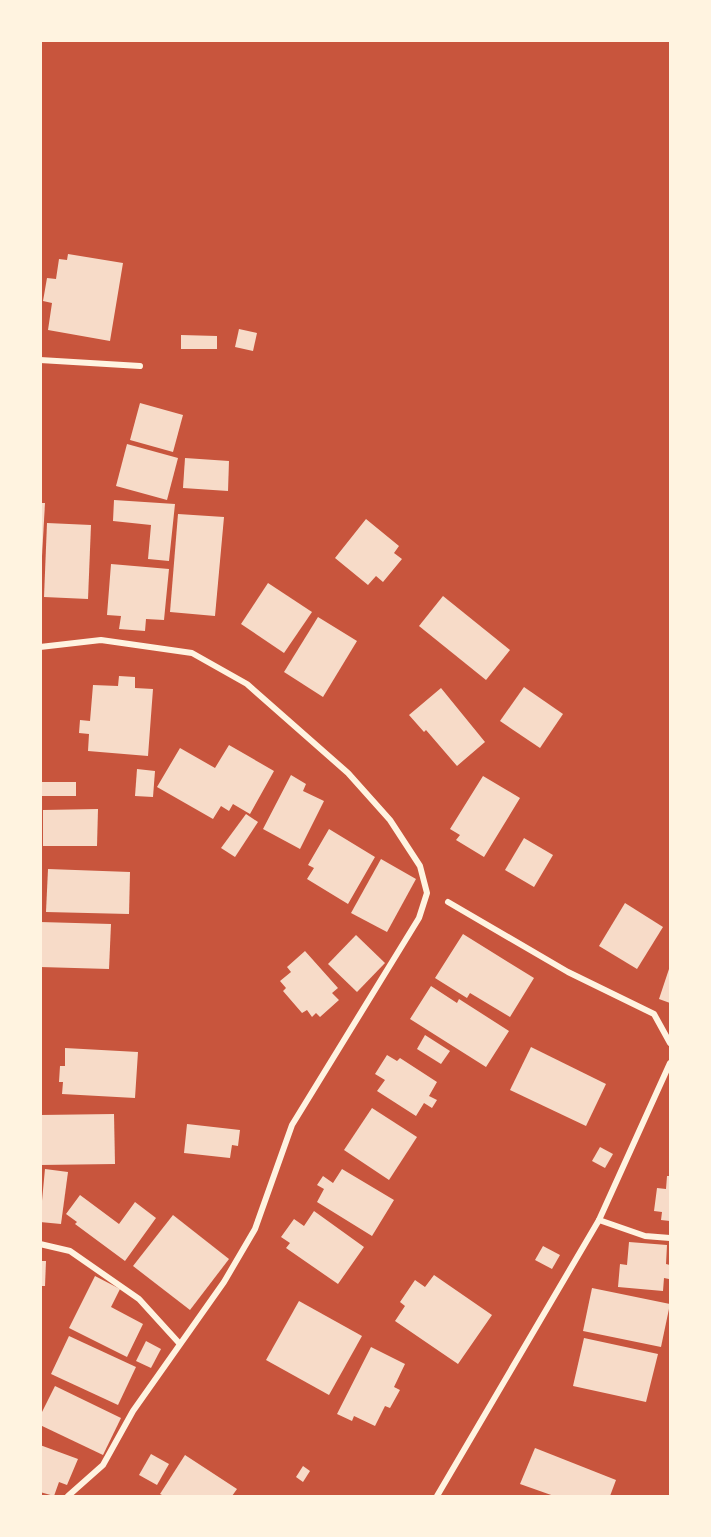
<svg xmlns="http://www.w3.org/2000/svg" width="711" height="1537" viewBox="0 0 711 1537" font-family="'Sofia Sans Condensed',sans-serif">
	<style>
		.building { fill: #f7dbc8 }
		.lines { fill: none; stroke-linecap: round; stroke-linejoin: round }
		.minor { stroke: #fff3e0; stroke-width: 6 }
	</style>
	<rect width="100%" height="100%" fill="#c8553d"/>
	<g class="building">
		<polygon points="68,254 123,263 110,341 48,330 52,303 43,301 47,278 56,279 59,259 67,260"/>
		<polygon points="239,329 257,333 253,351 235,347"/>
		<polygon points="181,335 217,336 217,349 181,349"/>
		<polygon points="140,403 183,415 173,452 130,440"/>
		<polygon points="127,444 178,458 167,500 116,486"/>
		<polygon points="185,458 229,461 228,491 183,488"/>
		<polygon points="114,500 175,504 169,561 148,559 151,525 113,521"/>
		<polygon points="40,503 45,503 42,556 40,556"/>
		<polygon points="178,514 224,517 215,616 170,612"/>
		<polygon points="366,519 399,546 394,553 402,559 383,582 376,576 368,585 335,558"/>
		<polygon points="47,523 91,525 88,599 44,597"/>
		<polygon points="111,564 169,569 164,620 146,619 145,631 119,629 121,616 107,615"/>
		<polygon points="268,583 312,612 284,653 241,624"/>
		<polygon points="443,596 510,650 486,680 419,626"/>
		<polygon points="318,617 357,641 323,697 284,672"/>
		<polygon points="119,676 135,677 135,688 153,689 148,756 88,751 89,734 79,733 80,720 90,721 93,685 118,686"/>
		<polygon points="524,687 563,714 540,748 500,721"/>
		<polygon points="441,688 485,742 457,766 426,730 424,732 409,715"/>
		<polygon points="229,745 274,771 250,814 233,804 229,811 221,806 213,819 157,787 180,748 215,768"/>
		<polygon points="137,769 155,771 153,797 135,796"/>
		<polygon points="291,775 306,784 303,791 324,801 300,849 263,829"/>
		<polygon points="483,776 520,798 484,857 456,840 460,835 450,829"/>
		<rect x="40" y="782" width="36" height="14"/>
		<polygon points="98,809 97,846 43,846 43,810"/>
		<polygon points="246,814 258,822 235,857 221,848"/>
		<polygon points="329,829 375,857 348,904 307,879 314,868 308,865"/>
		<polygon points="524,838 553,855 534,887 505,870"/>
		<polygon points="381,859 416,879 387,932 351,913"/>
		<polygon points="48,869 130,872 129,914 46,912"/>
		<polygon points="625,903 663,927 637,969 599,946"/>
		<polygon points="40,922 111,924 109,969 40,967"/>
		<polygon points="463,934 534,978 510,1017 470,993 467,998 435,978"/>
		<polygon points="356,935 385,963 357,992 328,964"/>
		<polygon points="305,951 338,988 332,993 339,1000 320,1017 316,1013 312,1017 307,1010 302,1013 283,991 286,988 280,981 291,972 287,967"/>
		<polygon points="670,966 670,1003 659,999"/>
		<polygon points="431,986 457,1003 459,999 509,1031 486,1067 410,1019"/>
		<polygon points="425,1035 450,1051 441,1064 417,1049"/>
		<polygon points="531,1047 606,1084 586,1126 510,1090"/>
		<polygon points="65,1048 138,1052 135,1098 62,1094 63,1082 59,1082 60,1066 65,1066"/>
		<polygon points="387,1055 397,1061 400,1058 437,1082 429,1096 437,1100 432,1108 424,1103 416,1116 377,1091 385,1080 375,1074"/>
		<polygon points="372,1108 417,1137 389,1180 344,1150"/>
		<polygon points="114,1114 115,1164 40,1165 40,1115"/>
		<polygon points="187,1124 240,1130 238,1146 232,1145 230,1158 184,1153"/>
		<polygon points="600,1147 613,1154 605,1168 592,1161"/>
		<polygon points="45,1169 68,1172 61,1224 40,1222"/>
		<polygon points="342,1169 394,1200 372,1236 317,1202 324,1189 317,1185 323,1176 333,1183"/>
		<polygon points="667,1176 670,1176 670,1221 661,1220 662,1212 654,1211 657,1188 666,1189"/>
		<polygon points="80,1195 119,1224 135,1202 156,1218 125,1261 75,1224 77,1222 66,1214"/>
		<polygon points="314,1211 364,1247 338,1284 286,1248 290,1243 281,1237 294,1219 304,1226"/>
		<polygon points="173,1215 229,1259 190,1310 133,1266"/>
		<polygon points="629,1242 667,1245 666,1264 670,1265 669,1279 664,1278 663,1291 618,1287 620,1264 627,1265"/>
		<polygon points="543,1246 560,1255 552,1269 535,1260"/>
		<polygon points="40,1261 46,1261 45,1286 40,1286"/>
		<polygon points="434,1275 492,1315 458,1364 395,1321 405,1306 400,1302 415,1280 425,1287"/>
		<polygon points="95,1276 120,1289 111,1307 143,1324 127,1357 69,1328"/>
		<polygon points="592,1288 670,1304 661,1347 583,1331"/>
		<polygon points="299,1301 362,1336 329,1395 266,1360"/>
		<polygon points="69,1336 136,1367 118,1405 51,1374"/>
		<polygon points="584,1338 658,1354 646,1402 573,1386"/>
		<polygon points="146,1341 161,1349 151,1368 136,1361"/>
		<polygon points="371,1347 405,1364 394,1387 400,1390 390,1408 385,1406 375,1426 354,1416 352,1421 337,1414"/>
		<polygon points="55,1386 121,1418 103,1455 40,1425 40,1416"/>
		<polygon points="40,1445 78,1459 67,1485 59,1482 54,1496 40,1492"/>
		<polygon points="535,1448 616,1480 610,1496 554,1496 520,1484"/>
		<polygon points="151,1454 169,1464 157,1485 139,1475"/>
		<polygon points="185,1455 237,1489 232,1496 164,1496 160,1494"/>
		<polygon points="303,1466 310,1471 303,1482 296,1477"/>
	</g>
	<g class="lines">
		<g class="minor">
			<polyline points="40,360 140,366"/>
			<polyline points="40,647 101,640 192,653 247,684 348,773 390,820 420,866 427,893 419,918 292,1125 255,1229 224,1282 133,1411 103,1465 68,1496"/>
			<polyline points="448,902 568,972 654,1014 670,1043"/>
			<polyline points="599,1220 645,1236 670,1238"/>
			<polyline points="40,1244 70,1251 139,1299 179,1343"/>
			<polyline points="437,1496 599,1220 670,1063"/>
		</g>
	</g>
	<rect width="711" height="1537" fill="none" stroke="#fff3e0" stroke-width="84"/>
</svg>
